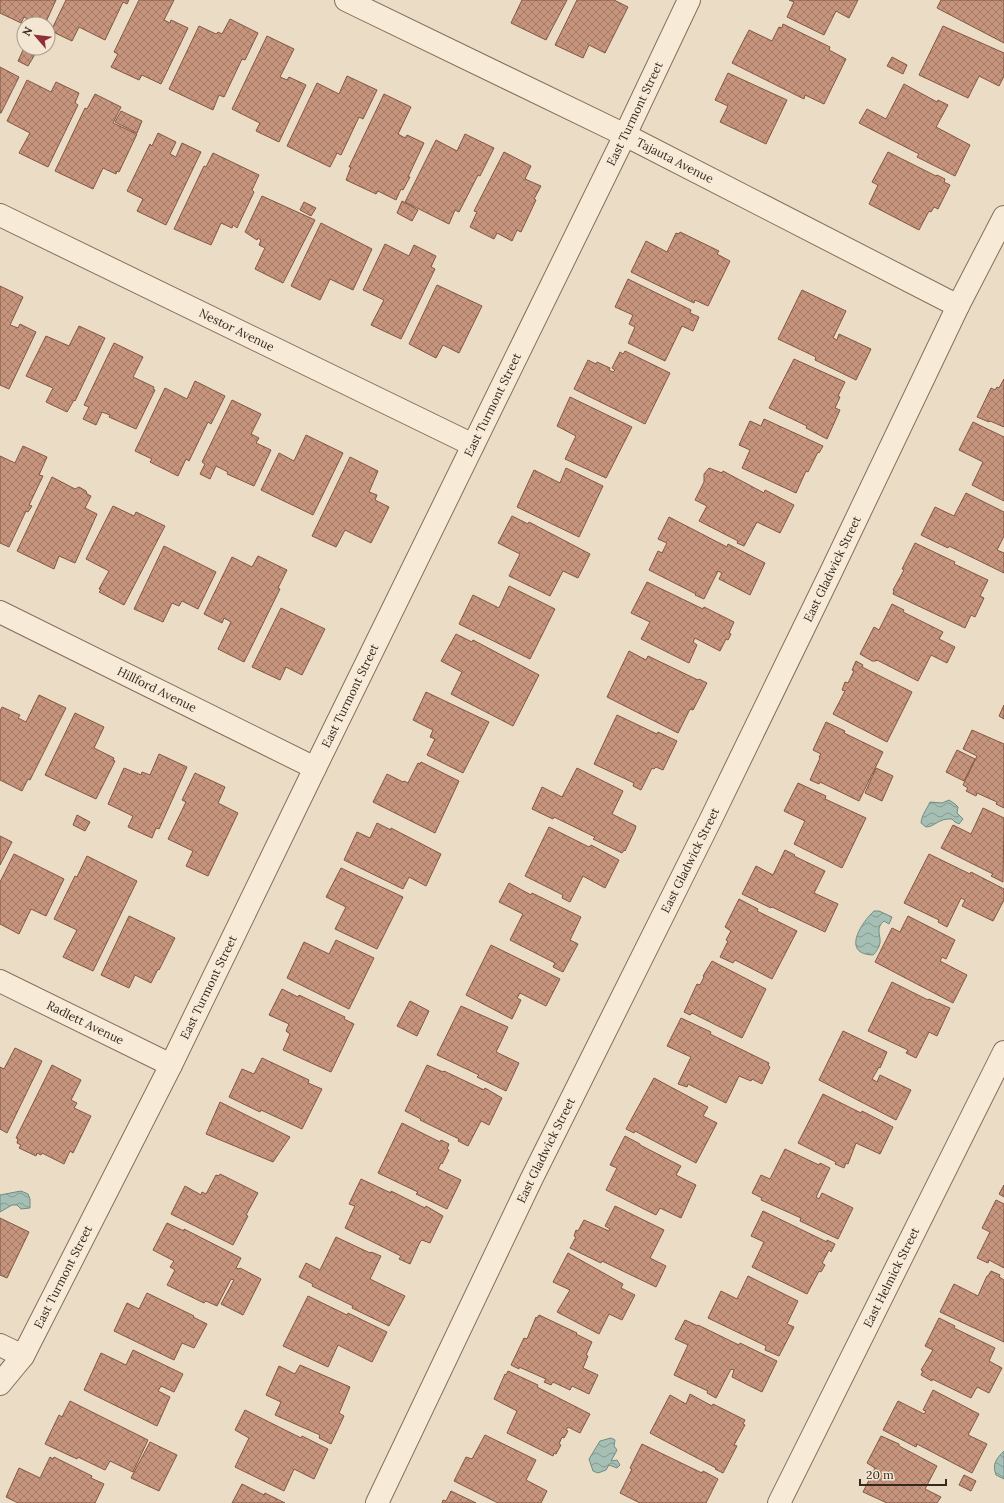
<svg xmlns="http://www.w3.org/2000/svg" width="1004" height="1503" viewBox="0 0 1004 1503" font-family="Lora,serif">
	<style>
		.water { fill: url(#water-waves); stroke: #6d8d82 }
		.building { fill: url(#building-cross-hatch); stroke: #835643 }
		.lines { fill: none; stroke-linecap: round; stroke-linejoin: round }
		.minor-casing { stroke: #856e5c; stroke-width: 24 }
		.minor { stroke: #f7ead7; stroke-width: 22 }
		.labels { text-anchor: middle; stroke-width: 4; stroke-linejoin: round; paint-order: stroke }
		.street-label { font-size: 12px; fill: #36281f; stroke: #f3e7d4 }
	</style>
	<defs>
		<pattern id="water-waves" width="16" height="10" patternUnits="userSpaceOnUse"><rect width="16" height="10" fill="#a6bfb5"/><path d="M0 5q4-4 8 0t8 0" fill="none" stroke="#889b93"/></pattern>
		<pattern id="building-cross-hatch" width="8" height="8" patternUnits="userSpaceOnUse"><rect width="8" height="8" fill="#c7957d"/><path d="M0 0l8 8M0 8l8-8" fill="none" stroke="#a27a66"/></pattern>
	</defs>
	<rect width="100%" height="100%" fill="#ebdcc5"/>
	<g class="water">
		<path d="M949,800L955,804L958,807L957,813L963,819L959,824L955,822L952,819C938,818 935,827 926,827L921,823C922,814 927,809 930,802L942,803Z"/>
		<path d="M874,911H879L892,917L889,924L884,921C875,928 881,935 880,943C879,948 876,952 873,955C841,954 861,923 874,911Z"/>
		<polygon points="21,1191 28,1194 30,1199 30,1208 21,1209 17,1205 12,1205 0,1212 0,1195"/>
		<polygon points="611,1438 615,1440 614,1446 617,1450 611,1461 617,1460 620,1465 617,1468 609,1465 606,1470 598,1473 593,1471 589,1459 600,1441"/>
		<path d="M1004,1451V1479L996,1475C992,1464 996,1459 1004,1451Z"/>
	</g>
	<g class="building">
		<polygon points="0,0 56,0 45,24 37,24 24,17 21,23 0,13"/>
		<polygon points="66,0 129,0 127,4 123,2 105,40 79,27 72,41 51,31"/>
		<polygon points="139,0 174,0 164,20 170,23 171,20 188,28 161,84 142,75 139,80 111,67 118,54 114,52"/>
		<polygon points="522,0 567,0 546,40 511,23"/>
		<polygon points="577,0 614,0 628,7 605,53 589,45 583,58 555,45"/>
		<polygon points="789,0 858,0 849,18 836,11 824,35 787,17 794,2"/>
		<polygon points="941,0 1004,0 1004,43 937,8"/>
		<polygon points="230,19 258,33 245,60 242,59 224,97 219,95 213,110 169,89 199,26 216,34 218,32 222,34"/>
		<polygon points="783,24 830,47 829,50 846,59 824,104 805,95 804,99 732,63 749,30 772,41 779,27 782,28"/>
		<polygon points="943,26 1004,53 1004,76 999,86 979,76 968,98 919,75"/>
		<polygon points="267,36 294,49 280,77 287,80 289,77 306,85 279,142 256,131 260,123 232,109"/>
		<polygon points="24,48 31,48 37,51 28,66 18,61"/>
		<polygon points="892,57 907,65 903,74 887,66"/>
		<polygon points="0,67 19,77 1,113 0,113"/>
		<polygon points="728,73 787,100 766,144 720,122 728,106 715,100"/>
		<polygon points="347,76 377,90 363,119 359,117 341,155 337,153 330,167 287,146 317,83 339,94"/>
		<polygon points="27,80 51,92 56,82 79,93 75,103 78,105 48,167 19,153 30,133 7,121"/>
		<polygon points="904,84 937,102 938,100 948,105 936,127 970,145 955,176 917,157 919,154 859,123 867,109 886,119"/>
		<polygon points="95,94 121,107 113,123 137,134 119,172 117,171 116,174 103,168 93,189 55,171 85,108 87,109"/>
		<polygon points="384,94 411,107 398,134 405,138 407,135 424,143 408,177 410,177 403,190 401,189 396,200 378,191 376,194 346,180 351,167 349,167"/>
		<polygon points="121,111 142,121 137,133 115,122"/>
		<polygon points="158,133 176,142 170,154 176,157 182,143 201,152 166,225 137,211 143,199 127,191 150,144 152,146"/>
		<polygon points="465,134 494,148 480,176 478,175 459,212 455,210 449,224 405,202 436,140 457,151"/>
		<polygon points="504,152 531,166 525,179 541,186 534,199 536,200 521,232 517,230 512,241 497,233 494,239 470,227 477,212 474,211"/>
		<polygon points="888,152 936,176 937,175 945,179 944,182 950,185 938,209 934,207 931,212 929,211 919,230 869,204 878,185 872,182"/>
		<polygon points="213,153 259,175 252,190 254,192 237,228 233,225 232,228 221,223 211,245 174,229 204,166 206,167"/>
		<polygon points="262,196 315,220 283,283 255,269 265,248 259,245 261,240 258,238 257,240 245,232"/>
		<polygon points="402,201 418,210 412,221 397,213"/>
		<polygon points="304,202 316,208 311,216 300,210"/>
		<polygon points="321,223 372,249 353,290 330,279 320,300 291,286"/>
		<polygon points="680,232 719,251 717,254 730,261 708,306 695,300 694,303 631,272 646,241 667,252 676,233 679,234"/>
		<polygon points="385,244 409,256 414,245 436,256 431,267 435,269 401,339 371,325 384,300 363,290"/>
		<polygon points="628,279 691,310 690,313 699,317 693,331 682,326 665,361 628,343 635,327 629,324 633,315 615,307"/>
		<polygon points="437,285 482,306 459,353 443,345 436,358 409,344"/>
		<polygon points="0,286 23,297 10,325 18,328 20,324 36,332 9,389 0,385"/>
		<polygon points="802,290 846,311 833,338 837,340 839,334 871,349 856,380 815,360 816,357 778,339"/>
		<polygon points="79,326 105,338 75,401 74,400 67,412 46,402 53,388 26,376 46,336 69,346"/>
		<polygon points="114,343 143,357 133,377 154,387 153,389 155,390 136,429 109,417 110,415 102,412 96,425 83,419 89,407 84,405"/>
		<polygon points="625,351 670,373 645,424 574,389 588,360 596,364 597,362 610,368 609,370 613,372 615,370 612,368 620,352 623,354"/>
		<polygon points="794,359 845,382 838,396 840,397 835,408 840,410 827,439 806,428 807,426 769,408"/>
		<polygon points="1004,379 1004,427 990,421 989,422 977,417 991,388 995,390 997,387 999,388"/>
		<polygon points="195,381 225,396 211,424 208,422 189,461 186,459 178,476 150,462 152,459 135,451 165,388 187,399"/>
		<polygon points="570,397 632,427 606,478 565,459 576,436 557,426"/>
		<polygon points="232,400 261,414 251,434 259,438 256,443 271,450 254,486 227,474 228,472 216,466 210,479 200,474 205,464 202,462"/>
		<polygon points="764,419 823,446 819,453 818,452 808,472 806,471 796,493 742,468 750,450 739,445 750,421 761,426"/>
		<polygon points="973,422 1004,437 1004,501 972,485 983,462 959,450"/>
		<polygon points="306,435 343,453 313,515 261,490 279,453 294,461"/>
		<polygon points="23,446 47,457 39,475 43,476 29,505 32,506 28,512 26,511 9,547 0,543 0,456 15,463"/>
		<polygon points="350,457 378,471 369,492 377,495 375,500 389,507 371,543 345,530 336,547 312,536"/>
		<polygon points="566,468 603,486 579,537 517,507 534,470 560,483"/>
		<polygon points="709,468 722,473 723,471 764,493 765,490 794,505 780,533 757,522 744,546 737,543 738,541 699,521 707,506 695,500 704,482 704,474"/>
		<polygon points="52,477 75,489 79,487 86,491 87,494 91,496 85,508 97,514 75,563 59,556 54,569 17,551"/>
		<polygon points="966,493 1004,512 1004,536 997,550 1004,553 1004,573 949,546 948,548 921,535 935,507 954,516"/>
		<polygon points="113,506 134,516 136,512 165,526 124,605 99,592 101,590 99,589 109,571 86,559"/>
		<polygon points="512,516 528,524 529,522 590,554 578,578 563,571 550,596 509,576 520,554 498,543"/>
		<polygon points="669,517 727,547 728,544 765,563 750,595 719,579 722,573 718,571 704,599 695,595 696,594 649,570 658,551 662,553 667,543 658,539"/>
		<polygon points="915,543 955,562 954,564 988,580 980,596 984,598 975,617 971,615 965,628 893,594 894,591 893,590 904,570 902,569"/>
		<polygon points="164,546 216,572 198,609 182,601 179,606 172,603 163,622 134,609"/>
		<polygon points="258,556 287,570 278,588 280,589 244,662 218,649 231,622 224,618 222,623 204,614 232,557 252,567"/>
		<polygon points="647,582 703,609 704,607 734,622 729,633 731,634 728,640 726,639 720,651 695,638 693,642 697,645 689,663 641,639 650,622 631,613"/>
		<polygon points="509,586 555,609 530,659 459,624 473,595 499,608"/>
		<polygon points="892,604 904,610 903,612 943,632 939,639 955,647 947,663 931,655 918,681 877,660 876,661 872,661 860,654 874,627 879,630"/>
		<polygon points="281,608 325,629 302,675 286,667 280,680 252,667"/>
		<polygon points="456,634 472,642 473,640 539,675 513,726 451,694 462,672 441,661"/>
		<polygon points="629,651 646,660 648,656 698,680 699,679 707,683 693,710 690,709 678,733 607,697"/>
		<polygon points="856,661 863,665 862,667 912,692 887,742 833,714 845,691 842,690 845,682 848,683 854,671 852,670"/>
		<polygon points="426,692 489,722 463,773 427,755 435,739 430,737 433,730 413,720"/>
		<polygon points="39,695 66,708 30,780 28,779 22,791 0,780 0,711 2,707 20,715 18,718 26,722"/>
		<polygon points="1004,705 1004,719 999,716"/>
		<polygon points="75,713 104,727 94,748 114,758 113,760 115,761 96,799 45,775"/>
		<polygon points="617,715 657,734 658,732 677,741 663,770 656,767 654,769 652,768 641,790 633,786 634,783 594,764"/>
		<polygon points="826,722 845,731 844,733 883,752 859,801 820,782 819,784 810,780 820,758 819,757 821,754 813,750"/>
		<polygon points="972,730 1004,744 1004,808 996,804 997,802 977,793 976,796 966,791 968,788 963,785 977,756 963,749"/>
		<polygon points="957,750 975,759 964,781 946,772"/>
		<polygon points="159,754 187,767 159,829 156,828 152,838 128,827 133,816 108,804 124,768 141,775 142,772 150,775"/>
		<polygon points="421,762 459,781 435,833 373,802 387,774 403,782 404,781 408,783 418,763 420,764"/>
		<polygon points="577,768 623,791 612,814 636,826 635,830 625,851 624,850 622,853 593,839 595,837 554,817 553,819 532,809 542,787 562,797"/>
		<polygon points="876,768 893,776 882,801 865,793"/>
		<polygon points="195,773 225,787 218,803 238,813 208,876 186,866 193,851 168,839 186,802 182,800"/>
		<polygon points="798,783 826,796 825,799 866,818 842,868 794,844 805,821 784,811"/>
		<polygon points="983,808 1004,818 1003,882 991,876 993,874 941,848 953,825 971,834"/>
		<polygon points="77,815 90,822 85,831 73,825"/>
		<polygon points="377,823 391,830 391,828 441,854 426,886 409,877 403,889 344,860 357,832 370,838"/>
		<polygon points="549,827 589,847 591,845 619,860 605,888 583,876 570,902 562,898 563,895 525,876"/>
		<polygon points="0,836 12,842 0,865"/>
		<polygon points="785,850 795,855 794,856 825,871 814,893 838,904 825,932 772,907 771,908 742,894 756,866 773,875"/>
		<polygon points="14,854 64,879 46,916 31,909 19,934 0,924 0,882"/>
		<polygon points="929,854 970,874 971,872 1004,889 1004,900 993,921 962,906 965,900 961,898 947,927 938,922 939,920 904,903"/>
		<polygon points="87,856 137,881 93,971 63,957 77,930 54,919 75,876 77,877"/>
		<polygon points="341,868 403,897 377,949 335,929 346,907 326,897"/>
		<polygon points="509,883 531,895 532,893 581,917 570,940 578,944 563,972 553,967 555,963 510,940 523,914 499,902"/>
		<polygon points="739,899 758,909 757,911 797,931 772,979 735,960 733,963 720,957 728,941 726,940 731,931 725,927"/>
		<polygon points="129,916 175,938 159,970 158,969 151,983 135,975 129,988 101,975"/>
		<polygon points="908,916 955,940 946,959 942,957 940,961 967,975 953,1003 875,962 892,928 900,932"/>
		<polygon points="336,940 374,958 349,1009 287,978 304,942 329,954"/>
		<polygon points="491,945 560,979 546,1006 520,993 517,998 521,1000 512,1019 466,995"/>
		<polygon points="712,961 766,989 742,1038 692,1013 690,1015 684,1012 697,984 700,985 704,977 703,976"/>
		<polygon points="892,982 928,1000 929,999 950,1008 937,1036 929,1032 916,1058 906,1053 908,1050 868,1031"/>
		<polygon points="282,989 298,997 299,995 345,1017 344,1019 354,1024 331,1072 283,1050 290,1034 286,1031 289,1024 269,1015"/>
		<polygon points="410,1001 429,1011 417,1036 397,1026"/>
		<polygon points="461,1006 508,1027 496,1052 519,1063 506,1091 477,1077 479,1075 437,1055"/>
		<polygon points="681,1018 711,1032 710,1034 769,1063 768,1065 770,1067 762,1084 752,1079 751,1081 739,1076 726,1103 688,1084 687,1087 678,1084 691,1057 667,1046"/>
		<polygon points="843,1031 887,1052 880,1068 879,1067 872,1079 877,1082 880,1075 911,1090 896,1120 819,1080"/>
		<polygon points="15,1048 42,1061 7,1133 0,1129 0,1067 4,1069"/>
		<polygon points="262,1058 309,1080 308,1083 322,1089 302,1129 261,1110 260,1112 229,1097 242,1069 254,1074"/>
		<polygon points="52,1065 81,1080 71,1100 77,1103 74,1108 91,1116 73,1153 70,1151 64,1164 42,1153 41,1155 37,1153 36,1156 19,1148 21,1145 17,1143 18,1139 16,1138"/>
		<polygon points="427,1065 443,1072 444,1071 484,1090 485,1088 502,1098 489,1125 481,1121 468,1146 458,1141 459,1139 420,1120 421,1119 405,1111"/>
		<polygon points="654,1078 708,1107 703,1116 717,1123 696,1163 635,1131 634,1133 626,1129"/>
		<polygon points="823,1094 861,1113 862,1111 893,1127 880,1154 856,1143 848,1164 846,1163 844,1168 835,1164 836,1162 798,1143"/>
		<polygon points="220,1102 290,1137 273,1162 206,1134"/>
		<polygon points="402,1123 440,1142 441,1140 449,1144 447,1149 449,1150 442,1164 441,1163 438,1169 461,1180 447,1209 416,1194 418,1192 378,1173"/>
		<polygon points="625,1136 640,1144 640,1145 681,1166 676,1175 696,1185 681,1218 660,1208 656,1215 606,1190 617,1168 610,1165"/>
		<polygon points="785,1149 819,1165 820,1163 830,1168 816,1197 819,1199 822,1193 853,1208 838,1239 800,1221 801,1218 761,1200 762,1198 752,1193 761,1175 770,1179"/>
		<polygon points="220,1174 258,1193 246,1215 248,1216 233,1245 171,1214 185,1186 201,1195 202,1192 206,1194 216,1175 219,1176"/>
		<polygon points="361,1179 391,1193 391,1191 425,1208 426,1206 443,1216 430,1243 422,1240 420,1242 410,1264 399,1259 401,1256 345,1228 355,1206 349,1204"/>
		<polygon points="1004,1185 1004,1197 999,1194"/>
		<polygon points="996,1200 1004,1204 1004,1268 989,1260 988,1263 977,1258 990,1232 982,1228"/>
		<polygon points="615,1206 664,1230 650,1258 666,1266 656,1287 602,1261 601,1263 570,1248 576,1237 574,1236 576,1230 578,1231 584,1220 609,1231 610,1229 605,1226"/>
		<polygon points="763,1211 827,1242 827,1240 835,1244 831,1252 829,1250 822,1263 825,1265 821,1272 819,1271 807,1294 752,1267 764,1242 751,1236"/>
		<polygon points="0,1218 29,1232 7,1278 0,1275"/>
		<polygon points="167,1223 184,1231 184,1229 241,1258 236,1268 239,1269 240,1268 261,1279 243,1315 221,1304 234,1280 231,1279 217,1306 206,1301 204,1303 167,1285 175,1270 170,1267 174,1261 153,1250"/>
		<polygon points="336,1237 370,1253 371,1252 381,1256 370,1279 405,1296 389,1326 352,1308 353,1306 312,1286 313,1284 299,1277 306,1263 320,1270"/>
		<polygon points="568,1253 623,1284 621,1288 635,1295 622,1320 609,1314 599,1334 557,1312 570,1290 553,1282"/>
		<polygon points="991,1271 1000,1275 999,1277 1004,1280 1004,1342 940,1312 954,1284 978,1296 987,1276 988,1276"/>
		<polygon points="748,1276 798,1301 787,1324 794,1327 779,1356 765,1350 766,1346 708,1318 721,1291 737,1299"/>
		<polygon points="147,1293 194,1316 193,1317 207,1324 194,1348 182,1343 174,1360 114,1331 127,1303 139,1309"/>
		<polygon points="308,1296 347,1315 348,1313 387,1332 372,1362 338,1345 328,1367 283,1346"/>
		<polygon points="539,1315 577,1333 576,1334 592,1342 586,1355 588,1356 583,1368 598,1375 589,1394 572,1386 570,1390 553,1382 551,1385 544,1382 546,1379 519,1367 519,1369 511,1365 524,1338 527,1339 536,1317 537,1318"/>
		<polygon points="939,1318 955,1326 954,1328 995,1348 989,1361 1002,1368 989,1393 977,1387 971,1398 932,1379 932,1381 921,1375 923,1371 921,1370 933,1350 925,1346"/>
		<polygon points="685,1320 698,1326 698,1325 739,1345 740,1343 777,1361 762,1392 732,1377 734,1370 731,1369 716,1398 707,1393 708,1391 674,1375 688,1345 675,1339"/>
		<polygon points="133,1350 183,1374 174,1392 161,1386 158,1391 170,1397 157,1426 84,1390 101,1353 126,1365"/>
		<polygon points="300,1365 350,1387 339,1413 344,1416 331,1444 319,1438 320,1435 275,1415 281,1402 266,1395 279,1366 295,1374"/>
		<polygon points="508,1371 538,1385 537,1387 590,1414 580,1433 568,1427 566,1430 568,1431 564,1438 562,1437 559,1444 561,1445 556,1454 554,1453 553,1456 507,1433 517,1411 494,1399 505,1374 506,1375"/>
		<polygon points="933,1390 979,1414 968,1435 987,1444 972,1473 917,1444 916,1447 883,1430 898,1401 924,1414 926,1411 923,1410"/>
		<polygon points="690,1394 712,1406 713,1404 745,1420 743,1424 745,1425 734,1445 737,1446 723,1473 715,1469 716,1468 650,1433 670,1395 686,1404"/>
		<polygon points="70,1401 148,1440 133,1472 110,1461 105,1470 78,1457 77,1459 45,1444 59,1415 62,1417"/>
		<polygon points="245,1410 301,1438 302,1436 328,1449 314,1479 294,1469 284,1491 235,1467 249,1438 235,1430"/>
		<polygon points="485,1435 536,1460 526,1480 547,1491 541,1503 498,1503 454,1481 466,1457 472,1459"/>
		<polygon points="881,1436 899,1444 899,1446 937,1466 925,1489 941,1497 937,1503 887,1503 863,1492 875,1468 867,1463"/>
		<polygon points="150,1442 177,1455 159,1491 131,1478"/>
		<polygon points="642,1444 702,1473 703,1471 718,1479 706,1503 640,1503 620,1493 632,1469 630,1468"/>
		<polygon points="50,1457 53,1459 54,1457 92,1476 91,1478 104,1484 95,1503 18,1503 6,1497 19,1468 40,1478"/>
		<polygon points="964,1475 976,1481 971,1491 959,1485"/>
		<polygon points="242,1484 264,1495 265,1493 285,1503 232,1503"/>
		<polygon points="451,1491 476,1503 442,1503 443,1500 446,1501"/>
	</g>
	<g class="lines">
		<defs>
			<g id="minor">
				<path id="s1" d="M346,0L625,135L958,306"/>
				<path id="s2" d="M0,215L473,445"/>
				<path id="s3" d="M0,612L315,768"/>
				<path id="s4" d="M0,981L171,1065"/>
				<polyline points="0,1345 23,1356"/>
				<path id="s5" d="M0,1384L23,1356L171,1065L315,768L625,135L689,0"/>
				<path id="s6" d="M377,1503L531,1180L709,823L831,572L958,306L1004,217"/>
				<path id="s7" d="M779,1503L1004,1052"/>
			</g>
		</defs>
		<use href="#minor" class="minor-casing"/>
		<use href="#minor" class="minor"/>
	</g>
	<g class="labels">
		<g class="street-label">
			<text dy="4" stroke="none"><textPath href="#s5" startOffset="1421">East Turmont Street</textPath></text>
			<text dy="4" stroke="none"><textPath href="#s1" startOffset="366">Tajauta Avenue</textPath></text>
			<text dy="4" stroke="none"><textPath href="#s2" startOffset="263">Nestor Avenue</textPath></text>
			<text dy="4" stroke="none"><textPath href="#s5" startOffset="1097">East Turmont Street</textPath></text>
			<text dy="4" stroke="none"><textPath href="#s6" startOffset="1039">East Gladwick Street</textPath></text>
			<text dy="4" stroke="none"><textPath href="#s3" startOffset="175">Hillford Avenue</textPath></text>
			<text dy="4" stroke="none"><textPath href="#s5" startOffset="773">East Turmont Street</textPath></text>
			<text dy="4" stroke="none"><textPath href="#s6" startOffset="715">East Gladwick Street</textPath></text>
			<text dy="4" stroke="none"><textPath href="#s5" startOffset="449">East Turmont Street</textPath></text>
			<text dy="4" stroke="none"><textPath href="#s4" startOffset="95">Radlett Avenue</textPath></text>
			<text dy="4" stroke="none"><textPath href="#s6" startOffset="391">East Gladwick Street</textPath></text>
			<text dy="4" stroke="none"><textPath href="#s5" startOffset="125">East Turmont Street</textPath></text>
			<text dy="4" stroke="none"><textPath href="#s7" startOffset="252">East Helmick Street</textPath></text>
		</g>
	</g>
	<g transform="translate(36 36) rotate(298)"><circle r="19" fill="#f3e7d4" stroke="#a79b8c"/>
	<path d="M0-3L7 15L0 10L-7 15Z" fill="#912f39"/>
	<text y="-6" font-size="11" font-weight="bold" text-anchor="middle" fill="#36281f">N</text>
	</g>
	<path d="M860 1479v6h86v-6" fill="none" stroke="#36281f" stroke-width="2"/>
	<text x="866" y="1479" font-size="12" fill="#36281f" stroke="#f3e7d4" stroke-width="3" paint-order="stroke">20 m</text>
</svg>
